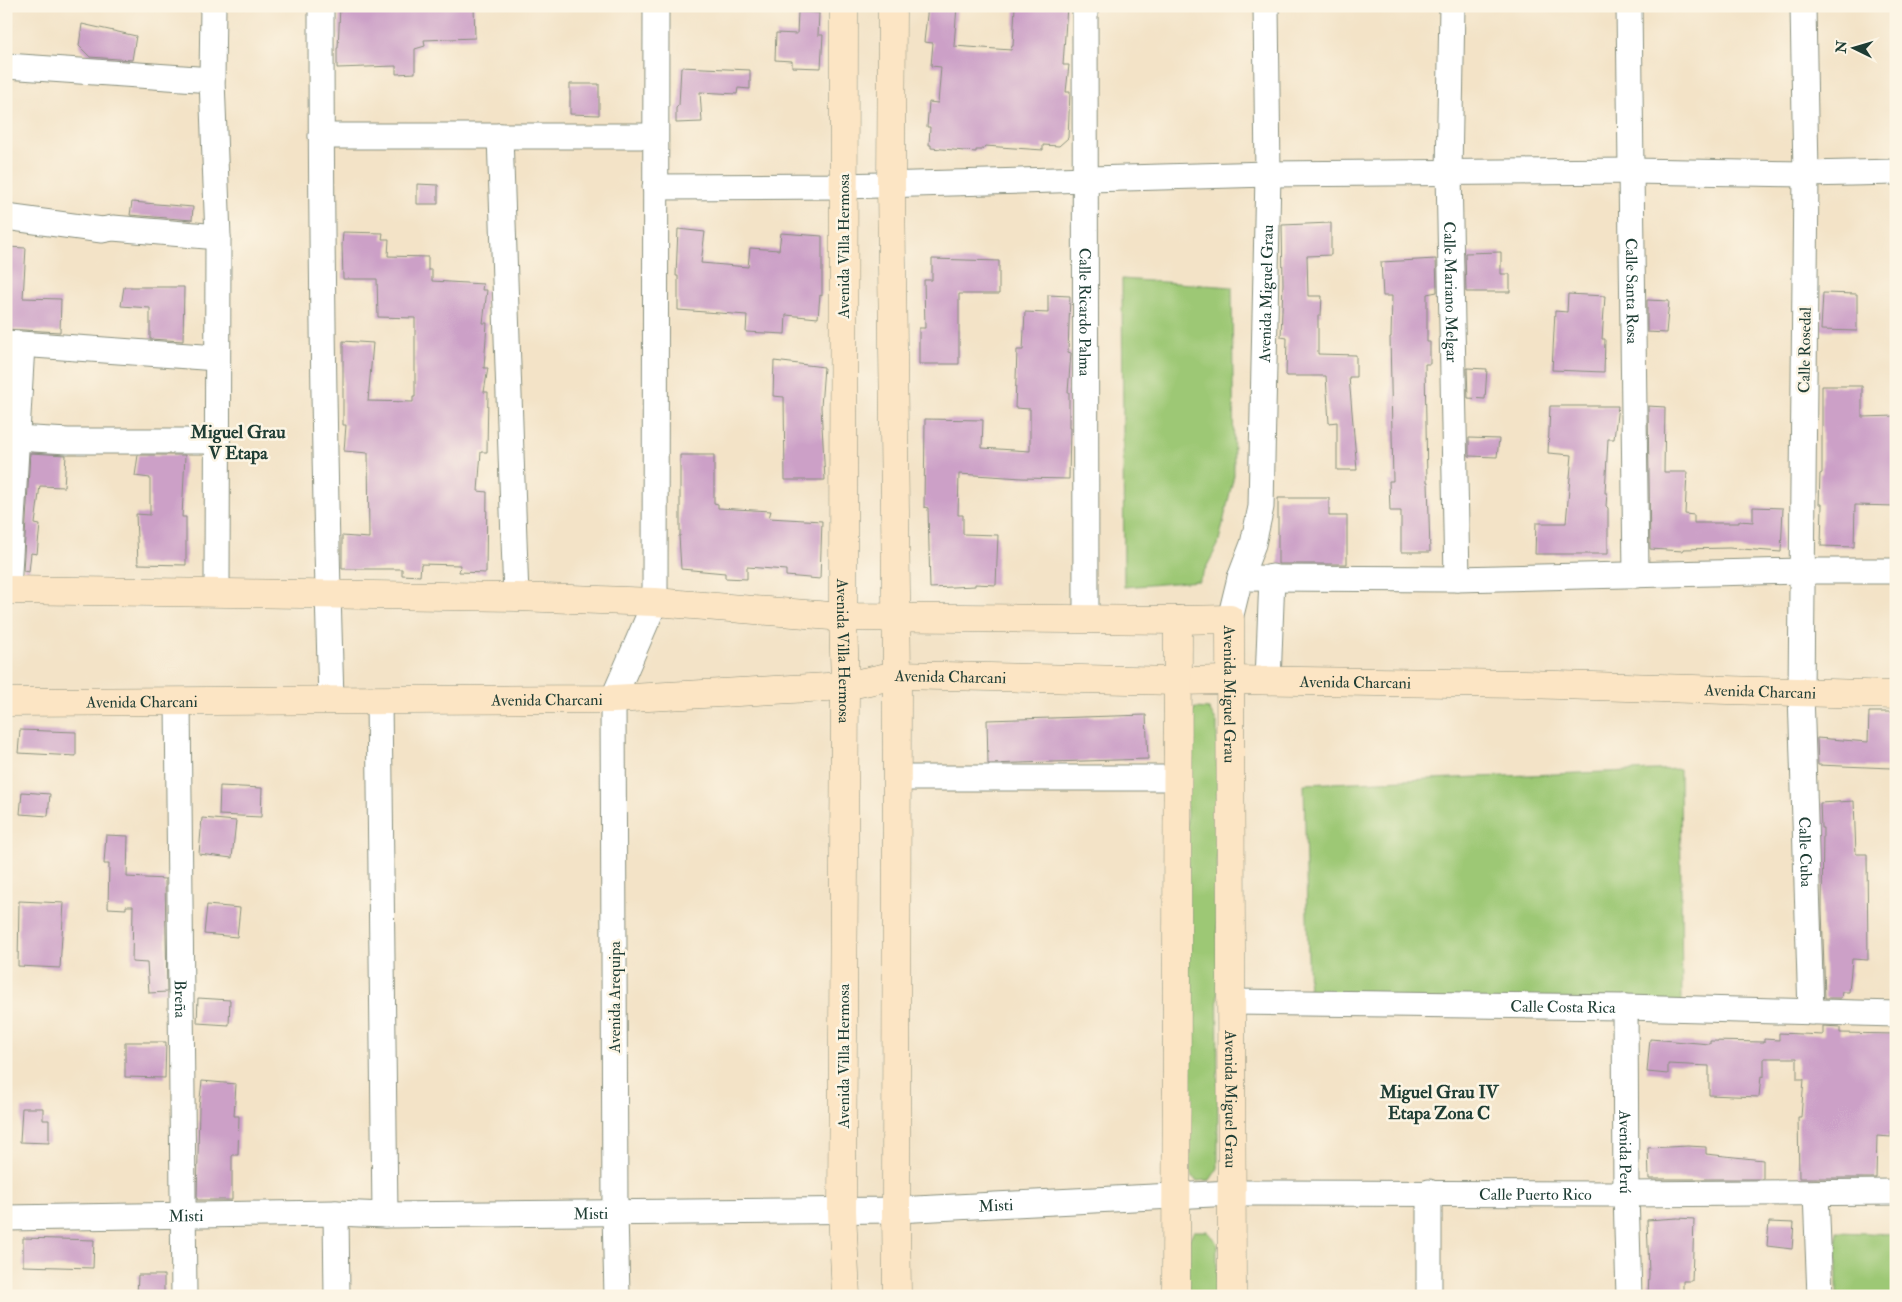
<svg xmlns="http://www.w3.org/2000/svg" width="1902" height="1302" viewBox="0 0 1902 1302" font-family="'IM FELL Double Pica',serif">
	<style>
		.green { fill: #9dc874; stroke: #5e8254 }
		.building { fill: #cca0c7 }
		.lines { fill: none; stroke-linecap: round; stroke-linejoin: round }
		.street-casing { stroke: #89907e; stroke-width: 27 }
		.secondary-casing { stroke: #89907e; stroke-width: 29 }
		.street { stroke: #fff; stroke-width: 25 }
		.secondary { stroke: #fce5c4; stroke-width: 28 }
		.labels { text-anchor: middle; stroke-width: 5; stroke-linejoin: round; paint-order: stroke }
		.street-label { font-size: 16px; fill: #1f3d34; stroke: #fcf5e5 }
		.neighbourhood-label { font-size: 18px; font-weight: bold; fill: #1f3d34; stroke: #fcf5e5 }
	</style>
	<rect width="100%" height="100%" fill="#fcf5e5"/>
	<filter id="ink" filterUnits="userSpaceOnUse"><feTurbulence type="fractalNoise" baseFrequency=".02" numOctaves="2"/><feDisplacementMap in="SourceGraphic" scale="10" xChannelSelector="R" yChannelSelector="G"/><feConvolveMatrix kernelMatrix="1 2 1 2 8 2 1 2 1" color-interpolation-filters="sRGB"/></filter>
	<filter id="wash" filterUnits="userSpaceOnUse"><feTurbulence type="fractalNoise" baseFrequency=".0096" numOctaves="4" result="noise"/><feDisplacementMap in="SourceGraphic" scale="20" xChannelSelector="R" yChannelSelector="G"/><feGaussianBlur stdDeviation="1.12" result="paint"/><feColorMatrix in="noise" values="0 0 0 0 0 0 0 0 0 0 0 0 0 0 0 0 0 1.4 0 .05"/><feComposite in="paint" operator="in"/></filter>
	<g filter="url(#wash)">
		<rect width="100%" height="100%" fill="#f3e3c7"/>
		<g class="green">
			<polygon points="1122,279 1232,287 1234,475 1218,545 1199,581 1124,587"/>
			<polygon points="1195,708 1209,709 1217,723 1218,1168 1210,1180 1196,1181 1186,1166 1187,720"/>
			<polygon points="1680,769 1682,1006 1309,1003 1304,784"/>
			<polygon points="1194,1231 1207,1231 1217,1243 1217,1296 1187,1296 1187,1242"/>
			<polygon points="1837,1232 1896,1234 1896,1296 1837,1296"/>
		</g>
		<g id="blocks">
			<g class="building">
				<polygon points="340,6 474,6 475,38 424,40 425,46 415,49 415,73 396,74 396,66 337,68 337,48 338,48"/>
				<polygon points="928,6 957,6 954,46 1011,50 1012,46 1013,46 1015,6 1067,6 1063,65 1069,65 1066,92 1070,92 1068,138 1059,146 1043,145 1043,150 985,146 982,150 976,150 976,152 931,148 931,145 929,145 930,127 927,127 929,102 938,103 941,67 931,66 933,43 924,42"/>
				<polygon points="798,12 819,13 818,35 823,35 821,68 792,67 792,61 775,60 776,33 797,34"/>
				<polygon points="82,24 136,36 132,60 90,57 79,46"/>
				<polygon points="681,67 750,70 750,89 738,88 737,94 700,92 702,122 676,123 676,108 679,105"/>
				<polygon points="570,84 599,84 599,115 570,114"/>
				<polygon points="417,184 438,185 438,204 417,204"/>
				<polygon points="132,202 193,207 192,220 130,215"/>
				<polygon points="1331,223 1331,255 1307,256 1308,296 1322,296 1321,315 1318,315 1318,354 1356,355 1356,377 1349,377 1357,470 1337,470 1337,422 1329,423 1326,376 1286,376 1287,338 1281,337 1283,284 1282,225"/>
				<polygon points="678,229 705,232 701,263 748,267 750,248 779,250 781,233 822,236 822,296 820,295 818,318 786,315 785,334 746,332 747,315 678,310 678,276 676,276"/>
				<polygon points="343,232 383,233 382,239 389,239 388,256 428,257 428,270 432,270 432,281 483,284 482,290 487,290 483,323 487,323 484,368 488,368 484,392 488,392 487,452 481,452 478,491 487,492 486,573 459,572 460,565 421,564 420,576 402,575 402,569 342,569 342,536 369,538 368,453 344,451 346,425 343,425 343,341 373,343 368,401 413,402 413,397 415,397 415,318 378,317 377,279 343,279 342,245"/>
				<polygon points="6,247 26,248 23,298 61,299 60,332 6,329"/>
				<polygon points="1501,252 1501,274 1510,274 1510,292 1466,292 1465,253"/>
				<polygon points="932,259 999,261 999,294 959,294 959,364 919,364 919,328 925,328 924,280 932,280"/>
				<polygon points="1436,259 1437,292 1427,294 1427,342 1430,342 1430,364 1425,364 1427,482 1428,482 1430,552 1401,552 1401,511 1390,511 1389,481 1393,481 1390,337 1391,337 1392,296 1383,296 1381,262"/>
				<polygon points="124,287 184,287 183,341 150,339 150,308 121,306"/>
				<polygon points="1823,293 1857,294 1857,331 1821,330"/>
				<polygon points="1568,294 1605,296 1602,339 1605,339 1604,372 1552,370 1555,311 1567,312"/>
				<polygon points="1048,295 1070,296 1068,352 1071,353 1068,392 1069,392 1069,428 1070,428 1069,479 1022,478 959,474 958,515 963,515 963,534 998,535 996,585 975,584 975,586 930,588 928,508 924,507 925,419 983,420 982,448 1030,451 1030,409 1015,408 1017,350 1023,350 1025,312 1048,313"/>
				<polygon points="1647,300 1669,301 1666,333 1647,332"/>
				<polygon points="774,361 824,367 821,407 825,480 785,480 784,397 773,396"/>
				<polygon points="1467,368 1487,369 1485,399 1468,398"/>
				<polygon points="1822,386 1862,386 1862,417 1896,416 1896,506 1855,505 1854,547 1821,546 1822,504 1819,504 1820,474 1822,473"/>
				<polygon points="1550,406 1618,406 1614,439 1608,439 1605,493 1607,493 1606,506 1608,508 1608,554 1535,554 1536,523 1566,523 1572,455 1548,453"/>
				<polygon points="1648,406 1665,407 1664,472 1687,472 1685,514 1694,515 1694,523 1739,523 1739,521 1753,522 1753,507 1783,508 1781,552 1729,548 1683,549 1683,551 1650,549"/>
				<polygon points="1469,438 1499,439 1497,457 1469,456"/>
				<polygon points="30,453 66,455 64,487 40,486 35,524 40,525 37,554 31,553 29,572 23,571"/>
				<polygon points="138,455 185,455 182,517 186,517 186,565 138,564 136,514 150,515 150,478 135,476"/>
				<polygon points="680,455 714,455 714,503 718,504 718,508 771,511 769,518 822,521 820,579 786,576 786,570 747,567 747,579 725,578 725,573 681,569 679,536 680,536"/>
				<polygon points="1278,498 1329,498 1329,516 1347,516 1347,564 1278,564"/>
				<polygon points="1869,712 1894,712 1891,768 1818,765 1817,738 1868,742"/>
				<polygon points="1146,715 1148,759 988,764 987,720"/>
				<polygon points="20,730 76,732 76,756 18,753"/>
				<polygon points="220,786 262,788 261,817 219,815"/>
				<polygon points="22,792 50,794 48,816 20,814"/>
				<polygon points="1854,801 1856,854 1867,854 1868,960 1852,959 1849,992 1842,992 1841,998 1825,998 1822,909 1823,828 1821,828 1820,803"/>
				<polygon points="202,818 236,821 232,858 199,854"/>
				<polygon points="106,835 128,836 127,877 165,879 167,992 149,993 147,963 132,962 133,906 126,906 126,909 108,908 109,864 104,864"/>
				<polygon points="19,901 64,903 60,968 18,966"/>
				<polygon points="207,905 240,908 237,937 204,934"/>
				<polygon points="198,998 230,1000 229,1025 197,1023"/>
				<polygon points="1823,1026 1840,1027 1840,1033 1896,1034 1896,1129 1891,1129 1891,1137 1877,1136 1876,1178 1799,1178 1798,1117 1801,1117 1804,1079 1797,1079 1797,1058 1764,1058 1764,1077 1761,1076 1759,1097 1709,1095 1709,1066 1668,1064 1668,1074 1647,1072 1650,1039 1710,1044 1710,1041 1764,1042 1764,1039 1779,1040 1779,1033 1823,1035"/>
				<polygon points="125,1042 166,1042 165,1078 125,1077"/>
				<polygon points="202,1081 236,1084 234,1116 239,1116 238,1155 232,1155 232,1200 197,1200 199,1107"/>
				<polygon points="22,1108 43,1108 43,1120 49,1120 49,1143 20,1142"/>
				<polygon points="1688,1146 1706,1147 1706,1154 1763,1160 1763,1179 1649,1179 1648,1148"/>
				<polygon points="1677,1218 1694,1219 1692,1281 1683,1281 1683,1296 1648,1296 1649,1274 1647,1220"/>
				<polygon points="1769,1222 1794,1223 1792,1249 1767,1246"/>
				<polygon points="23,1238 94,1240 93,1268 23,1266"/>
				<polygon points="138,1275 164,1275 164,1296 137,1296"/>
			</g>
		</g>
	</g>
	<g filter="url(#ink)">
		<use href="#blocks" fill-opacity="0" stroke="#89907e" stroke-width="1"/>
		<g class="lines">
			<defs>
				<g id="street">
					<polyline points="213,6 212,80 218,237 217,592"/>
					<path d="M321,6C321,238 324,469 331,700"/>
					<path id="s1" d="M1085,6L1086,619"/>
					<path id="s2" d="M1452,6L1449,172L1457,579"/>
					<path id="s3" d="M1629,6L1636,575"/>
					<path id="s4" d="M1803,6L1806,174L1801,693L1811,1012"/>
					<polyline points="6,66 212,80"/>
					<polyline points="321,136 655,136"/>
					<polyline points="500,136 516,597"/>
					<polyline points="655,187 843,186 1268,174 1632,171 1806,174 1896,172"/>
					<polyline points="6,217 102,230 113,228 218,237"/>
					<polyline points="6,343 217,358"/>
					<polyline points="16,438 68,441 217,441"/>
					<polyline points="1240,578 1457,579 1802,571 1896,571"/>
					<polyline points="8,590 22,345"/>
					<path id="s5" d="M1230,619L1240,578L1253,544L1261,507L1268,174L1266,6"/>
					<polyline points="1268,681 1272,577"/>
					<polyline points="379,700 385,1215"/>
					<path id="s6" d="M178,701L184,1296"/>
					<polyline points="897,778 1178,778"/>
					<path id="s7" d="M1231,1002L1625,1007L1896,1014"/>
					<path id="s8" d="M1625,1007L1626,1194L1629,1296"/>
					<polyline points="1816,1193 1820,1296"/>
					<polyline points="336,1213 337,1296"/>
					<path id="s9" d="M6,1218L336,1213L385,1215L896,1210L1232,1193L1626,1194L1896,1192"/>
					<polyline points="617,1296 615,1213 613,699 655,602 656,6"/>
					<polyline points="1429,1296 1429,1192"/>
				</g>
				<g id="secondary">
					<path id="s10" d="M844,6L843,617L845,686L842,1211L846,1296"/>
					<polyline points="892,6 891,184 897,675 896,1210 897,1296"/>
					<path id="s11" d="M6,590L516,597L655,602L843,617L1178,620L1230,619L1232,1296"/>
					<path id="s12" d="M6,702L613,699L845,686L897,675L1178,681L1230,680L1525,684L1896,695"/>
					<polyline points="1176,1296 1178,620"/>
				</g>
			</defs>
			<use href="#street" class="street-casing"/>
			<use href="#secondary" class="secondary-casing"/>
			<use href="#street" class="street"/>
			<use href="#secondary" class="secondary"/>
		</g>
	</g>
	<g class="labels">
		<g class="street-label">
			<text transform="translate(843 246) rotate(-90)" y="6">Avenida Villa Hermosa</text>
			<text dy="6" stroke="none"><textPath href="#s3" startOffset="285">Calle Santa Rosa</textPath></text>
			<text dy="6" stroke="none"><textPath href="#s2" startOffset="286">Calle Mariano Melgar</textPath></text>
			<text dy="6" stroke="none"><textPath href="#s5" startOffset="330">Avenida Miguel Grau</textPath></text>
			<text dy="6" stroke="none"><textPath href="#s1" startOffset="306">Calle Ricardo Palma</textPath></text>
			<text transform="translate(1804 350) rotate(-89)" y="6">Calle Rosedal</text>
			<text dy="6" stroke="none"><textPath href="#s10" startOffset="645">Avenida Villa Hermosa</textPath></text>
			<text dy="6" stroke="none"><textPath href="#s12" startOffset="946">Avenida Charcani</textPath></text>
			<text dy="6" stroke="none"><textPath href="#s12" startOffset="1351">Avenida Charcani</textPath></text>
			<text dy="6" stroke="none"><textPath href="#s12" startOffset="1756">Avenida Charcani</textPath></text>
			<text dy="6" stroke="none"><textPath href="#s11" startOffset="1300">Avenida Miguel Grau</textPath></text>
			<text dy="6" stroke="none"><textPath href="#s12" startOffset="541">Avenida Charcani</textPath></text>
			<text dy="6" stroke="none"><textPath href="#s12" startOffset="136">Avenida Charcani</textPath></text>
			<text dy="6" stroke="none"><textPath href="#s4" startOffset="846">Calle Cuba</textPath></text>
			<text transform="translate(614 997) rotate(-90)" y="6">Avenida Arequipa</text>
			<text dy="6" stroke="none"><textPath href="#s6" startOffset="298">Breña</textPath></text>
			<text dy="6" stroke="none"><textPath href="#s7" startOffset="332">Calle Costa Rica</textPath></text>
			<text transform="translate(843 1056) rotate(-90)" y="6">Avenida Villa Hermosa</text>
			<text dy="6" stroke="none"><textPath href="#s11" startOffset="1705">Avenida Miguel Grau</textPath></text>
			<text dy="6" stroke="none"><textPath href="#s8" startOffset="145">Avenida Perú</textPath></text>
			<text dy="6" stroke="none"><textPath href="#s9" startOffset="1530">Calle Puerto Rico</textPath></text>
			<text dy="6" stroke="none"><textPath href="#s9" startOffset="990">Misti</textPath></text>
			<text dy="6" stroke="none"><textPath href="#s9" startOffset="585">Misti</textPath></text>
			<text dy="6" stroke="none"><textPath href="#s9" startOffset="180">Misti</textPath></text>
		</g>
		<g class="neighbourhood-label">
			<text x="238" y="438">Miguel Grau<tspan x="238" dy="21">V Etapa</tspan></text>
			<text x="1439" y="1098">Miguel Grau IV<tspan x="1439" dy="21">Etapa Zona C</tspan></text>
		</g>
	</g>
	<rect width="1902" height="1302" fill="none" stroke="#fcf5e5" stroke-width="25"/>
	<g transform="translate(1854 48) rotate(275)" stroke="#fcf5e5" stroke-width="4" paint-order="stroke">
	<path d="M0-4L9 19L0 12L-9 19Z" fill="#1f3d34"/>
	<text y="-8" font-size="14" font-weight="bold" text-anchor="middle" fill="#1f3d34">N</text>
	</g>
</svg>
